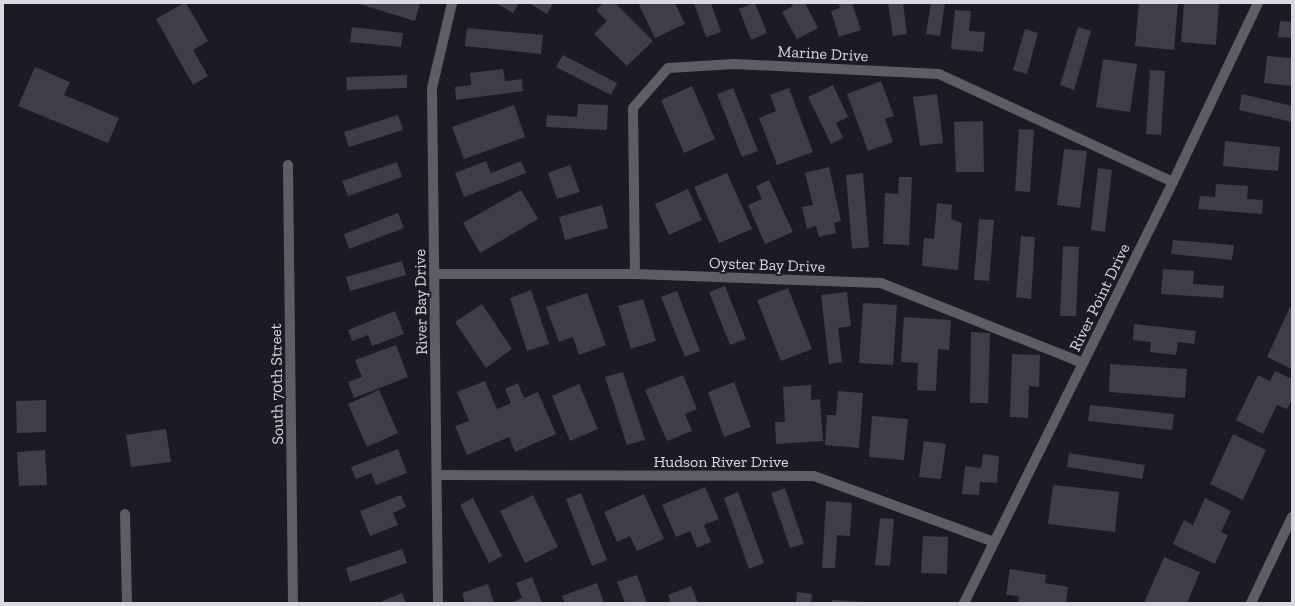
<svg xmlns="http://www.w3.org/2000/svg" width="1295" height="606" viewBox="0 0 1295 606" font-family="'Zilla Slab',serif">
	<style>
		.building { fill: #403c48 }
		.lines { fill: none; stroke-linecap: round; stroke-linejoin: round }
		.minor { stroke: #5f5d63; stroke-width: 10 }
		.labels { text-anchor: middle; stroke-width: 4; stroke-linejoin: round; paint-order: stroke }
		.street-label { font-size: 16px; fill: #dbd9e0; stroke: #1e1a24 }
	</style>
	<rect width="100%" height="100%" fill="#1e1a24"/>
	<g class="building">
		<polygon points="184,3 186,3 208,41 193,50 208,76 193,85 156,19"/>
		<polygon points="356,3 420,3 415,21"/>
		<polygon points="496,3 519,3 513,13"/>
		<polygon points="529,3 553,3 547,14"/>
		<polygon points="603,3 615,3 653,41 627,66 594,34 607,21 596,10"/>
		<polygon points="643,3 675,3 685,24 655,38 639,5"/>
		<polygon points="694,3 711,3 721,32 706,37"/>
		<polygon points="753,3 755,3 767,33 751,40 739,9"/>
		<polygon points="791,3 805,3 818,28 797,39 782,12 793,6"/>
		<polygon points="838,3 852,3 861,30 839,37 831,11 840,8"/>
		<polygon points="888,3 903,3 907,34 893,36"/>
		<polygon points="931,3 945,3 940,36 926,34"/>
		<polygon points="1139,3 1178,3 1174,50 1135,46"/>
		<polygon points="1184,3 1219,3 1216,45 1181,42"/>
		<polygon points="955,10 971,11 969,31 985,32 983,52 951,49"/>
		<polygon points="1280,21 1292,22 1292,38 1278,37"/>
		<polygon points="352,27 403,33 401,47 350,42"/>
		<polygon points="1078,27 1091,31 1074,90 1060,85"/>
		<polygon points="467,28 543,35 541,54 465,46"/>
		<polygon points="1025,29 1038,33 1027,74 1013,70"/>
		<polygon points="563,55 617,83 611,95 556,67"/>
		<polygon points="1267,56 1292,58 1292,86 1264,83"/>
		<polygon points="1103,59 1137,64 1130,112 1096,107"/>
		<polygon points="35,67 70,82 64,95 119,118 108,143 18,106"/>
		<polygon points="503,69 505,81 522,79 523,91 456,100 455,87 471,85 470,73"/>
		<polygon points="1150,70 1165,71 1161,135 1146,134"/>
		<polygon points="407,75 407,88 347,90 346,77"/>
		<polygon points="881,81 894,116 885,119 893,142 868,151 847,94"/>
		<polygon points="833,85 848,117 836,123 843,138 831,144 808,97"/>
		<polygon points="692,86 715,139 684,153 661,100"/>
		<polygon points="733,88 758,151 742,157 717,94"/>
		<polygon points="789,88 813,152 777,165 759,118 776,111 770,95"/>
		<polygon points="937,94 943,143 920,146 913,97"/>
		<polygon points="1242,94 1292,106 1292,122 1239,110"/>
		<polygon points="578,104 608,105 607,130 546,127 547,115 577,117"/>
		<polygon points="514,105 525,137 464,159 452,127"/>
		<polygon points="398,115 403,130 349,147 344,132"/>
		<polygon points="983,121 984,172 956,172 954,122"/>
		<polygon points="1019,129 1034,130 1030,192 1015,191"/>
		<polygon points="1225,141 1280,147 1278,171 1223,166"/>
		<polygon points="1064,149 1087,151 1080,208 1057,205"/>
		<polygon points="486,161 491,173 521,161 526,173 464,197 455,173"/>
		<polygon points="397,162 402,177 348,196 342,181"/>
		<polygon points="570,165 580,192 557,199 548,173"/>
		<polygon points="829,167 841,221 834,223 836,233 819,237 816,226 807,229 802,207 813,205 805,173"/>
		<polygon points="1098,168 1112,170 1105,232 1091,230"/>
		<polygon points="727,173 752,229 719,243 694,187"/>
		<polygon points="863,173 869,247 852,249 846,175"/>
		<polygon points="899,177 912,177 909,245 883,244 885,193 898,194"/>
		<polygon points="769,180 793,232 765,244 748,205 762,199 756,186"/>
		<polygon points="1216,184 1248,186 1247,199 1263,200 1262,214 1198,209 1200,196 1215,197"/>
		<polygon points="688,189 702,220 669,235 655,204"/>
		<polygon points="521,190 538,219 480,253 463,223"/>
		<polygon points="937,203 952,205 951,219 962,223 958,270 922,266 924,238 934,239"/>
		<polygon points="602,205 608,228 565,240 559,217"/>
		<polygon points="398,213 404,228 349,249 344,234"/>
		<polygon points="979,219 994,220 989,281 974,280"/>
		<polygon points="1021,236 1035,237 1031,299 1016,297"/>
		<polygon points="1173,240 1234,245 1232,260 1171,254"/>
		<polygon points="1063,246 1079,247 1076,316 1060,316"/>
		<polygon points="402,261 406,275 350,291 346,277"/>
		<polygon points="1163,269 1194,271 1193,284 1224,286 1223,298 1161,294"/>
		<polygon points="725,286 746,339 730,345 709,292"/>
		<polygon points="788,288 812,349 781,361 757,300"/>
		<polygon points="531,290 549,344 527,351 510,298"/>
		<polygon points="677,291 700,351 685,357 661,297"/>
		<polygon points="847,292 851,326 838,328 842,362 829,364 821,295"/>
		<polygon points="587,293 606,345 579,355 573,337 559,342 546,307"/>
		<polygon points="643,299 656,341 631,349 618,306"/>
		<polygon points="863,303 897,305 893,365 859,363"/>
		<polygon points="482,304 512,349 486,368 455,322"/>
		<polygon points="1290,307 1292,308 1292,369 1267,357"/>
		<polygon points="395,311 404,334 372,346 368,335 352,341 348,330"/>
		<polygon points="904,317 951,320 949,350 938,349 936,391 917,390 918,363 901,362"/>
		<polygon points="1134,324 1196,331 1194,344 1178,342 1176,355 1150,352 1151,342 1133,340"/>
		<polygon points="971,332 990,333 988,403 970,403"/>
		<polygon points="396,345 408,377 354,398 348,382 362,377 355,360"/>
		<polygon points="1012,354 1040,355 1039,387 1029,386 1028,418 1010,417"/>
		<polygon points="1110,364 1187,369 1185,398 1109,392"/>
		<polygon points="1275,371 1292,379 1292,399 1287,409 1277,405 1263,434 1236,420 1258,375 1270,381"/>
		<polygon points="623,372 645,440 627,445 605,377"/>
		<polygon points="683,375 697,409 685,414 692,431 667,441 645,390"/>
		<polygon points="485,381 497,409 511,403 505,389 518,383 524,398 538,392 556,434 515,452 509,437 467,455 455,426 469,421 457,392"/>
		<polygon points="734,382 751,427 724,437 708,392"/>
		<polygon points="579,384 598,429 570,441 552,396"/>
		<polygon points="811,385 811,400 820,399 823,441 776,444 775,422 785,422 783,387"/>
		<polygon points="379,390 398,433 367,447 348,404"/>
		<polygon points="838,391 863,393 859,448 825,445 827,415 836,415"/>
		<polygon points="46,400 46,432 17,433 16,401"/>
		<polygon points="1090,405 1174,414 1172,430 1088,421"/>
		<polygon points="872,416 908,419 904,460 869,457"/>
		<polygon points="166,429 171,462 131,467 126,435"/>
		<polygon points="1233,434 1266,450 1243,500 1210,484"/>
		<polygon points="924,441 946,444 941,479 919,477"/>
		<polygon points="398,449 407,473 376,485 371,473 356,479 351,467"/>
		<polygon points="45,450 47,485 19,486 17,452"/>
		<polygon points="1069,453 1145,465 1142,479 1067,467"/>
		<polygon points="983,454 999,456 997,483 980,482 979,495 962,494 965,466 981,468"/>
		<polygon points="1053,485 1119,492 1115,532 1048,524"/>
		<polygon points="705,487 719,519 704,525 711,542 697,548 690,531 676,537 662,505"/>
		<polygon points="785,488 804,544 790,548 771,493"/>
		<polygon points="738,492 764,563 749,569 724,498"/>
		<polygon points="581,493 607,560 592,566 566,499"/>
		<polygon points="644,494 664,539 637,551 630,536 617,542 604,512"/>
		<polygon points="401,495 406,507 393,513 398,525 370,536 360,511"/>
		<polygon points="533,495 558,547 525,563 500,511"/>
		<polygon points="473,498 502,556 489,563 460,505"/>
		<polygon points="1205,498 1231,511 1221,532 1228,535 1215,564 1173,544 1184,520 1193,525"/>
		<polygon points="826,501 852,503 850,536 837,535 835,568 822,568"/>
		<polygon points="880,518 894,519 890,566 875,565"/>
		<polygon points="923,536 948,537 947,574 921,573"/>
		<polygon points="402,549 407,563 350,582 346,568"/>
		<polygon points="1164,557 1200,572 1187,603 1144,603"/>
		<polygon points="1010,569 1046,575 1045,583 1068,587 1066,603 1018,603 1019,596 1006,595"/>
		<polygon points="637,575 647,603 625,603 617,582"/>
		<polygon points="532,577 542,603 510,603 522,598 516,583"/>
		<polygon points="597,583 604,603 565,603 562,596"/>
		<polygon points="488,584 494,603 465,603 462,593"/>
		<polygon points="691,586 698,603 671,603 668,595"/>
		<polygon points="797,592 812,594 811,603 796,603"/>
		<polygon points="402,593 406,603 378,603"/>
		<polygon points="832,600 863,602 863,603 832,603"/>
	</g>
	<g class="lines">
		<g class="minor">
			<polyline points="288,165 293,603"/>
			<polyline points="434,274 635,274 881,283 1083,363"/>
			<polyline points="635,274 633,108 668,68 734,64 939,74 1173,182"/>
			<polyline points="437,475 814,476 994,542"/>
			<polyline points="125,514 127,603"/>
			<polyline points="438,603 432,88 452,3"/>
			<polyline points="964,603 1173,182 1258,3"/>
			<polyline points="1251,603 1292,517"/>
		</g>
	</g>
	<g class="labels">
		<g class="street-label">
			<text transform="translate(823 53) rotate(3)" y="6">Marine Drive</text>
			<text transform="translate(767 264) rotate(2)" y="6">Oyster Bay Drive</text>
			<text transform="translate(1099 297) rotate(-64)" y="6">River Point Drive</text>
			<text transform="translate(420 302) rotate(-91)" y="6">River Bay Drive</text>
			<text transform="translate(276 384) rotate(-91)" y="6">South 70th Street</text>
			<text x="721" y="467">Hudson River Drive</text>
		</g>
	</g>
	<rect width="1295" height="606" fill="none" stroke="#dbd9e0" stroke-width="8"/>
</svg>
